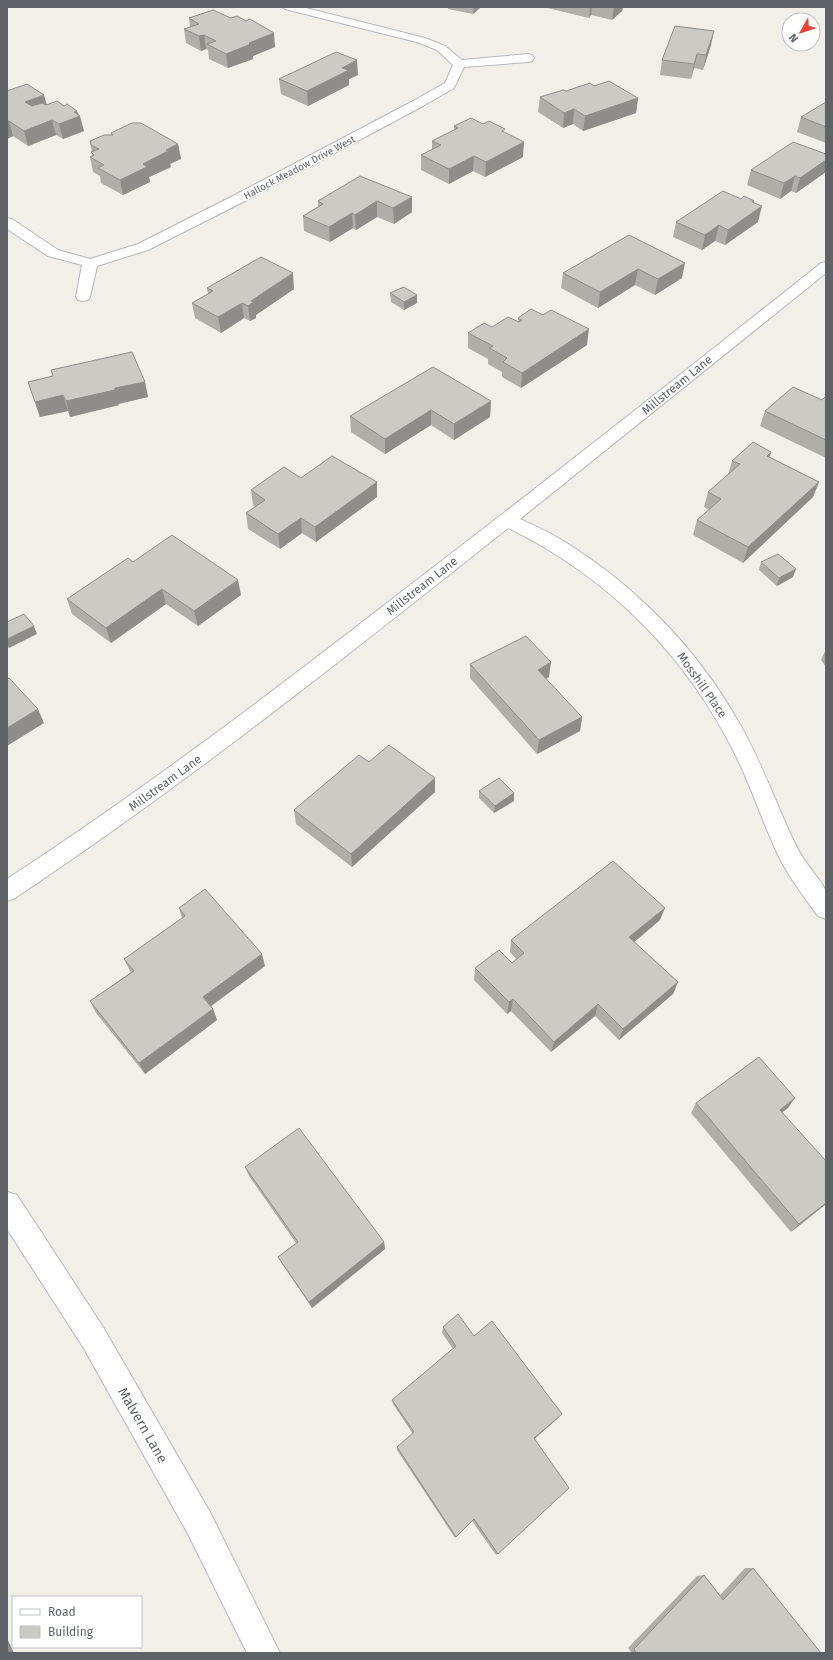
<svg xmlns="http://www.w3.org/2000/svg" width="833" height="1660" viewBox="0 0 833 1660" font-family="'Fira Sans',sans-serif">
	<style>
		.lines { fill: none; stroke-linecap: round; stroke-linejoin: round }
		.minor-casing { stroke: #b5b8bc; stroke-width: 2 }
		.minor { fill: #fff; fill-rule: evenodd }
		.wall { fill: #afaea9 }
		.shaded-wall { fill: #8f8d8a }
		.building { fill: #cccac5; stroke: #8f8d8a }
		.labels { text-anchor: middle; stroke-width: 3; stroke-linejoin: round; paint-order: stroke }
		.far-street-label { font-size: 10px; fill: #5f6368; stroke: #fff }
		.street-label { font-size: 12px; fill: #5f6368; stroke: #fff }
		.near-street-label { font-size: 14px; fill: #5f6368; stroke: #fff }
	</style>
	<rect width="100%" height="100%" fill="#f1efe8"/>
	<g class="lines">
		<defs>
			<g id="minor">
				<polygon points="283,7 302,7 425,38 445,46 462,60 528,54 532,55 534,58 532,61 528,62 464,67 454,88 423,106 243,202 148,250 97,266 90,297 88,300 83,301 78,300 76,297 82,265 48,256 7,229 7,218 12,219 58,250 90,259 138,244 233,196 415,100 445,83 453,65 437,50 417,42 285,9"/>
				<path d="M826,262V273L520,519C533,525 547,531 560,539C633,583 696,647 738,721C759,757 773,795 790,833C795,843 799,853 806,862C810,869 825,885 826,892C827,900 826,910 826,919L818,916C805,898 791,880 781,861C764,827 753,791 737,758C688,657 609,577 508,528C347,656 186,784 15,898L7,901V879C145,789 275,690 405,589C545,482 683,373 821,263Z"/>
				<polygon points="7,1192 17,1195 103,1327 210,1512 280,1653 247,1653 188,1534 83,1347 7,1229"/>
			</g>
		</defs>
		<use href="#minor" class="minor-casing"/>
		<use href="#minor" class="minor"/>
	</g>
	<g class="wall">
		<polygon points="448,7 481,7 473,14 448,9"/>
		<polygon points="543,7 623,7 622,11 612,20 591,15 589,18"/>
		<polygon points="189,18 275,47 253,56 253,59 228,68 209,59 208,50 206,49 201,51 186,43 184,29 190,27"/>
		<polygon points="711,45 703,70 694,68 691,79 660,75 662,60"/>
		<polygon points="358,75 349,79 349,85 308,106 281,94 279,79"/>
		<polygon points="594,86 638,98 636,113 583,131 573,124 563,128 538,112 540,97"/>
		<polygon points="7,91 47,105 78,115 84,131 63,139 56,135 28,146 13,136 7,139"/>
		<polygon points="826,102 826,143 797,132 801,117"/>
		<polygon points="483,124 505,133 523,157 485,177 473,171 449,184 421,170 421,155 432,150 432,141 454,130 454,126"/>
		<polygon points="111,133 178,144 181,159 170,164 171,167 149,177 150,182 123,195 101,183 100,176 93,172 90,157 92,156 91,152 92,152 90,141 111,135"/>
		<polygon points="826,154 826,172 796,193 791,191 780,199 747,185 751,170"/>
		<polygon points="412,197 412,212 394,224 377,217 356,230 353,228 330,242 304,231 303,216 318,207 318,201"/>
		<polygon points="741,199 754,201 754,203 758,222 725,245 715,241 702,250 673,237 676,222"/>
		<polygon points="629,235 682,278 655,295 635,285 598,308 561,288 563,273"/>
		<polygon points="207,288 294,289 256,315 256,318 250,321 244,318 221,333 195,318 192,303 208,294"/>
		<polygon points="390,293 417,303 404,310 391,302"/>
		<polygon points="518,318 587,345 521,388 502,377 502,372 488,364 488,359 468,348 468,333 518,321"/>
		<polygon points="28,382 145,382 148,397 118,404 119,405 70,417 68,411 40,417"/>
		<polygon points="826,396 826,458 760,426 765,411 822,400"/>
		<polygon points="491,401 490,417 454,440 431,425 385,454 351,432 350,416"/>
		<polygon points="771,452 770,457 819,482 813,497 743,563 693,535 697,520 709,510 704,507 708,492 728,475 732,461"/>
		<polygon points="301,478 377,497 316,542 302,533 280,549 248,529 246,513 255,507 253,505 251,490"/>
		<polygon points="133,562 241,595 198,626 166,604 111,643 72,614 67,599"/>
		<polygon points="761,562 793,577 777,586 759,570"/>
		<polygon points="826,649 826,667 821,660"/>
		<polygon points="470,664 549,677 546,679 582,717 580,731 537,754 470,678"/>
		<polygon points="369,762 435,792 352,867 296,824 294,810"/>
		<polygon points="479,791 514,793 514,801 494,813 479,798"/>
		<polygon points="179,908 265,966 211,1006 213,1009 217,1020 145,1074 96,1013 90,1001 131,972 130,971 124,959 182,918"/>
		<polygon points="660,920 634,942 678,982 673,994 619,1040 595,1016 551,1052 511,1011 507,1014 474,980 475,968 512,963 516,959 510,952 511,940"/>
		<polygon points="696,1103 788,1108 782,1112 826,1204 791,1232 691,1113"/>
		<polygon points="245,1167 384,1242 385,1249 312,1308 282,1264 278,1257 296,1243 249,1176"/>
		<polygon points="443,1327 474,1336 562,1414 558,1418 534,1439 498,1554 496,1555 472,1521 455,1538 397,1450 397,1447 413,1434 393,1404 392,1400 453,1349 442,1333"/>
		<polygon points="745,1568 753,1568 821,1653 632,1653 628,1648 697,1576 704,1575 720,1595"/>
	</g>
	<g class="shaded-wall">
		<polygon points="474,7 481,7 473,14"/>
		<polygon points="590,7 592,7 591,15 589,18"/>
		<polygon points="614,7 623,7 622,11 612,20"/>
		<polygon points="714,31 711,45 703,70 706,55"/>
		<polygon points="274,33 275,47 253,56 253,59 228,68 226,54 249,43"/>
		<polygon points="204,35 206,49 201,51 199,36"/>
		<polygon points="697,54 694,68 691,79 694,64"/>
		<polygon points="357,60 358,75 349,79 349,85 308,106 307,91 342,68"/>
		<polygon points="44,95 48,109 29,116 25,102"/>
		<polygon points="638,98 636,113 583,131 585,116"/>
		<polygon points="574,109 573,124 563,128 564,113"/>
		<polygon points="77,111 79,116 80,116 84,131 63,139 59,124 74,112"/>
		<polygon points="52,120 56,135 28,146 24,131"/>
		<polygon points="9,121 13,136 7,139 7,122"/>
		<polygon points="524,142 523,157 485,177 486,162"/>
		<polygon points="178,144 181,159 170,164 171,167 149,177 150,182 123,195 120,180 143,164 166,150"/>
		<polygon points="474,156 473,171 449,184 449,169"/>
		<polygon points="826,160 826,172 796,193 800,178"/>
		<polygon points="795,176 791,191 780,199 784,183"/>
		<polygon points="412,197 412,212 394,224 393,208"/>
		<polygon points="377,201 377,217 356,230 355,215"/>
		<polygon points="754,201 751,214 762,206 758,222 725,245 728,230"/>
		<polygon points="352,213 353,228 330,242 329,227"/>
		<polygon points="719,225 715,241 702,250 705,235"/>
		<polygon points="685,263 682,278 655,295 658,279"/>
		<polygon points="638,269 635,285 598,308 600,292"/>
		<polygon points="293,273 294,289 256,315 256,318 250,321 248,306 251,301"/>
		<polygon points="417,295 417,303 404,310 404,302"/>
		<polygon points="242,303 244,318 221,333 218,317"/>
		<polygon points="589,329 587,345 521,388 522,373"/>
		<polygon points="145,382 148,397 118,404 119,405 70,417 66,401 115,388"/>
		<polygon points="63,395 68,411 40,417 35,402"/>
		<polygon points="491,401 490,417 454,440 454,424"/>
		<polygon points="431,410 431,425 385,454 385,439"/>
		<polygon points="771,452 766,467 767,456"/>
		<polygon points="377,482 377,497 316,542 315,527"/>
		<polygon points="819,482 813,497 743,563 748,547"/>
		<polygon points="301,518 302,533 280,549 278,534"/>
		<polygon points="796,569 793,577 777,586 779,578"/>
		<polygon points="238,580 241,595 198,626 194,611"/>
		<polygon points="162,589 166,604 111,643 106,628"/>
		<polygon points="34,626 37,634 9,648 7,645 7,639"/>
		<polygon points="551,662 549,677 536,684 538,670"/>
		<polygon points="38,709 44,723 7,746 7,728"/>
		<polygon points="582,717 580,731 537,754 539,740"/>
		<polygon points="435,778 435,792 352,867 351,854"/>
		<polygon points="514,793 514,801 494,813 495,806"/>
		<polygon points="665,908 660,920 625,950 629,937"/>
		<polygon points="262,954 265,966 207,1009 203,997"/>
		<polygon points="678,982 673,994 619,1040 623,1029"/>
		<polygon points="513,999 511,1011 507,1014 509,1002"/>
		<polygon points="598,1004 595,1016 551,1052 554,1042"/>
		<polygon points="213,1009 217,1020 145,1074 139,1063"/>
		<polygon points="795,1098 788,1108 773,1119 780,1110"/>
		<polygon points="826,1203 826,1204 791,1232 799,1224"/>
		<polygon points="384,1242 385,1249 312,1308 309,1302"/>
		<polygon points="562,1414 558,1418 531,1442 534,1438"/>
		<polygon points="7,1638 14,1653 7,1653"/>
	</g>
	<g class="building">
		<polygon points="213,10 231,18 237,16 246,21 250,19 274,33 249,43 251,44 226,54 207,44 216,41 204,35 199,36 184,29 199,24 189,18"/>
		<polygon points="675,26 714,31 706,55 697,54 694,64 662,60"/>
		<polygon points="336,52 357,60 342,68 349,70 307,91 279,79"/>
		<polygon points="609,81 638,98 585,116 574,109 564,113 540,97 563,90 566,91 590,83 594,86"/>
		<polygon points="27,84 44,95 25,102 32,106 42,103 46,105 57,101 64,106 67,104 77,111 74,112 80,116 59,124 52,120 24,131 9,121 7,122 7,91"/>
		<polygon points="826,102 826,127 801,117"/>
		<polygon points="471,118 483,124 489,121 505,129 502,131 524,142 486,162 474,156 449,169 421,155 441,145 432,141 458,128 454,126"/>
		<polygon points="132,123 141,123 178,144 166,150 168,151 143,164 147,167 120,180 98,168 104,165 90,157 94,155 91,152 99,149 91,145 90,141 104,135 113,135 111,133"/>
		<polygon points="793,142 826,154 826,160 800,178 795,176 784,183 751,170"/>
		<polygon points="360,176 412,197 393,208 377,201 355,215 352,213 329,227 303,216 323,204 318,201"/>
		<polygon points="723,191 741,199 744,196 754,201 752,202 762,206 728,230 719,225 705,235 676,222"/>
		<polygon points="629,235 685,263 658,279 638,269 600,292 563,273"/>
		<polygon points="261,257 293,273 251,301 254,302 248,306 242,303 218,317 192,303 213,291 207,288"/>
		<polygon points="404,287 417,295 404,302 390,293"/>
		<polygon points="531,309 543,315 551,310 589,329 522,373 503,362 507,358 489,348 493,346 468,333 484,323 492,327 508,317 519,322 522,320 518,318"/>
		<polygon points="132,352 145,382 115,388 115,390 66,401 63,395 35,402 28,382 53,376 51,370"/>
		<polygon points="433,367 491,401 454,424 431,410 385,439 350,416"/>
		<polygon points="793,387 822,400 826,396 826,440 765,411"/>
		<polygon points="753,442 771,452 767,456 819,482 748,547 697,520 721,499 708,492 740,464 732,461"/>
		<polygon points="332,456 377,482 315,527 301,518 278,534 246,513 265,500 251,490 284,467 301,478"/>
		<polygon points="172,535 238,580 194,611 162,589 106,628 67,599 128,558 133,562"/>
		<polygon points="778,554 796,569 779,578 761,562"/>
		<polygon points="24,614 34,626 7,639 7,622"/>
		<polygon points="526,636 551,662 538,670 582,717 539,740 470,664"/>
		<polygon points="9,678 38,709 7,728 7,679"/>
		<polygon points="389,745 435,778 351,854 294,810 359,755 369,762"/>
		<polygon points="499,778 514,793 495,806 479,791"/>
		<polygon points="613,861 665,908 629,937 678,982 623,1029 598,1004 554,1042 513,999 509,1002 475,968 499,950 512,963 524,953 511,940"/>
		<polygon points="205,889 262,954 203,997 213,1009 139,1063 90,1001 134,971 124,959 185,916 179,908"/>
		<polygon points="759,1057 795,1098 780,1110 826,1161 826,1203 799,1224 696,1103"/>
		<polygon points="299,1128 384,1242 309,1302 278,1257 298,1242 245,1167"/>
		<polygon points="458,1314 474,1336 492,1321 562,1414 534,1438 569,1488 498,1554 474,1519 456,1537 397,1447 414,1432 392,1400 456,1346 443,1327"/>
		<polygon points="753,1568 821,1653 636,1653 634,1649 704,1575 723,1600"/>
	</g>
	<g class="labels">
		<g class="far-street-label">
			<text transform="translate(299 167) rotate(-28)" y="4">Hallock Meadow Drive West</text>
		</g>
		<g class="street-label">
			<text transform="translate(677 385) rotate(-39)" y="4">Millstream Lane</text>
			<text transform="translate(422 586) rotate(-38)" y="4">Millstream Lane</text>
			<text transform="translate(702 685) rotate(55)" y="4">Mosshill Place</text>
			<text transform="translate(165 783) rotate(-36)" y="4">Millstream Lane</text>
		</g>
		<g class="near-street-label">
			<text transform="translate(143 1425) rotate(60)" y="5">Malvern Lane</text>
		</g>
	</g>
	<rect width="833" height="1660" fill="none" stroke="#5f6368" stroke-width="16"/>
	<rect x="12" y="1596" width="130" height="52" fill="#ffffff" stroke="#bfc1c3"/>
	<rect x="20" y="1609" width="20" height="6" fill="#ffffff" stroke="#bfc1c3"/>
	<text x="48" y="1616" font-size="12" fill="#5f6368">Road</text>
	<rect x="20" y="1626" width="20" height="12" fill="#cccac5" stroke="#bfc1c3"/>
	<text x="48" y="1636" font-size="12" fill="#5f6368">Building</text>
	<g transform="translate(801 32) rotate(231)"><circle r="19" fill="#ffffff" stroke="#bfc1c3"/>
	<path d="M0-3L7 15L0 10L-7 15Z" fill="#ea4335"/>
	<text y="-6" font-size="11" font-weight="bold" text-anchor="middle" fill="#5f6368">N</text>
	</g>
</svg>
